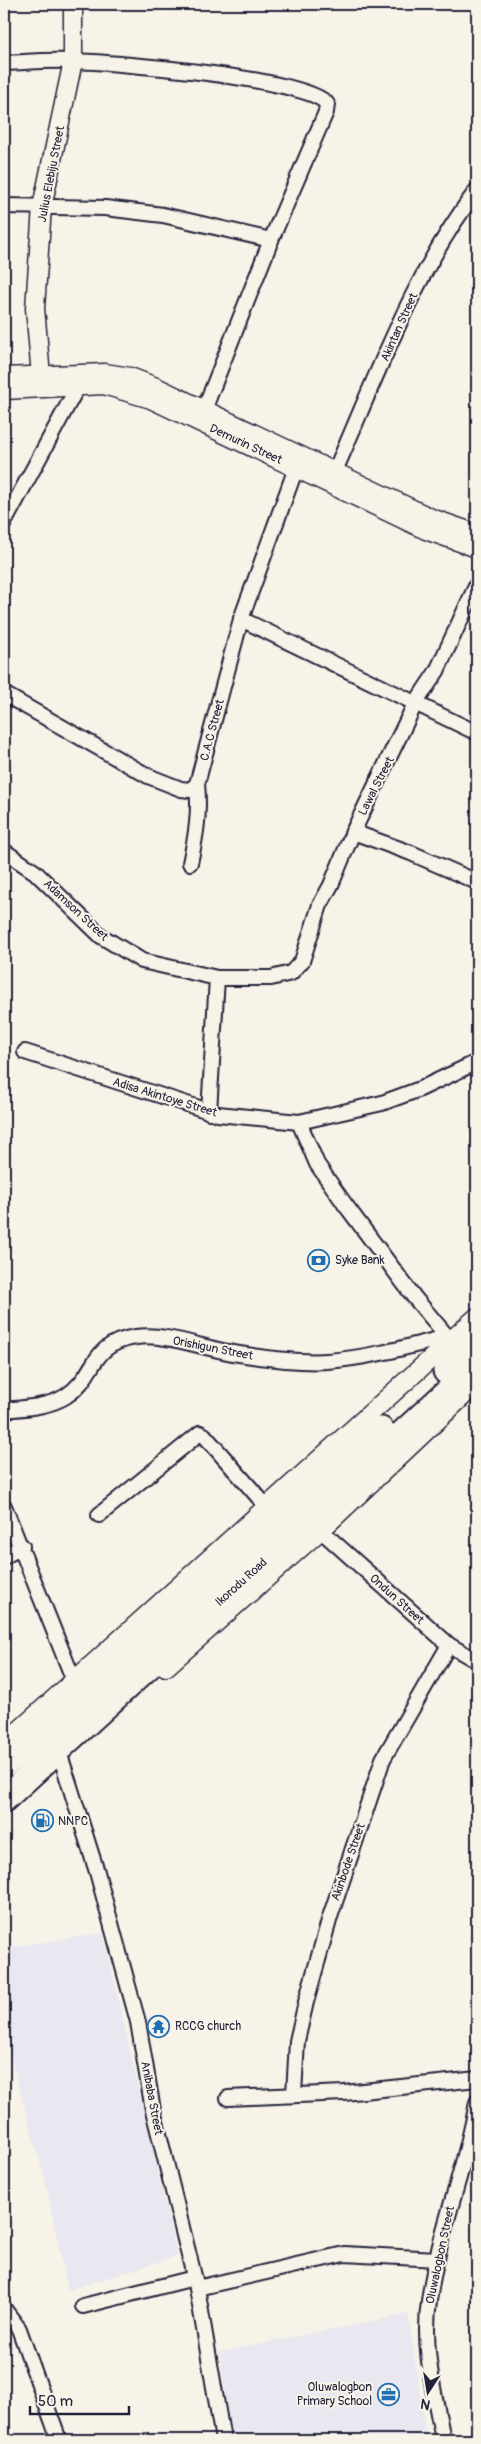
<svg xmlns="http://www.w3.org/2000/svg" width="481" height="2444" viewBox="0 0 481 2444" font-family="Pangolin,sans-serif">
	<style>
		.built { fill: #e9e7ef }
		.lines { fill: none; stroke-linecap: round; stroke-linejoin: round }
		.minor-casing { stroke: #22223b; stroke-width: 18 }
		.tertiary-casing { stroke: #22223b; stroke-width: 21 }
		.motorway-casing { stroke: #22223b; stroke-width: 29 }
		.minor { stroke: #f7f3e8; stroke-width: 14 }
		.tertiary { stroke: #f7f3e8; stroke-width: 18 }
		.motorway { stroke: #f7f3e8; stroke-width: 25 }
		.labels { text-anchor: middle; stroke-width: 4; stroke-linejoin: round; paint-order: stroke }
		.street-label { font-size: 12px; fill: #22223b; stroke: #f7f3e8 }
		.poi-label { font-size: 12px; fill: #22223b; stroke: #f7f3e8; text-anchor: start }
	</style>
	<rect width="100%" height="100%" fill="#f7f3e8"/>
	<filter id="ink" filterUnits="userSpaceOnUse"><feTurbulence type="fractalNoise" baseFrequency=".02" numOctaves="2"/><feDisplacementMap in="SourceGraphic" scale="10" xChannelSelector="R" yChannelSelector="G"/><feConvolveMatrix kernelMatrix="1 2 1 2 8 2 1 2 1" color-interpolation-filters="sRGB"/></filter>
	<g filter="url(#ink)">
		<g class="built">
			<polygon points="103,1933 177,2256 68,2290 45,2180 4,2034 4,1948"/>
			<polygon points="408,2314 427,2440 232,2440 219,2352"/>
		</g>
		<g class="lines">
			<defs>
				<g id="minor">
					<path d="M4,63C26,62 49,60 72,61C111,62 309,78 327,104L326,112L271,240L204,410"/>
					<polyline points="4,206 105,208 163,215 271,240"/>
					<path d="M335,471C377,376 413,274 477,190"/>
					<polyline points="4,523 78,386"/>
					<polyline points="241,619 477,733"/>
					<polyline points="4,694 148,776 181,789 190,790 197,784 241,619 296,468"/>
					<polyline points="353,832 411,853 477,882"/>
					<polyline points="4,851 35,872 101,936 142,961 217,978 271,978 291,973 302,961 320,905 331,885 353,832 415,704 437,671 477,584"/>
					<path d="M190,863C196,836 200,812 197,784"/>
					<polyline points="25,1052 218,1114 299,1122 382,1103 420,1089 477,1062"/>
					<polyline points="209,1112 217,978"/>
					<polyline points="299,1122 317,1164 344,1203 414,1297 451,1341"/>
					<path d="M4,1410C24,1408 49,1407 66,1396C98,1375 88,1344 136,1337C167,1333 202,1348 233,1353C263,1358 297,1363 327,1361C368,1358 407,1347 446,1337"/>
					<polyline points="4,1506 74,1681"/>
					<polyline points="99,1515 200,1433 204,1435 267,1507"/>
					<polyline points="322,1529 327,1536 449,1645 477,1661"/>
					<polyline points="4,1557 22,1546"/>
					<polyline points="62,1761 97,1872 138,2022 153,2110 197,2288 223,2440"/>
					<polyline points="294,2094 297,2041 306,2002 330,1917 383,1759 449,1645"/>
					<polyline points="228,2098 344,2093 477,2079"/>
					<polyline points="197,2288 344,2254 437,2259"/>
					<polyline points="83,2306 194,2278"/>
					<polyline points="4,2309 19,2329 59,2440"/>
					<path d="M443,2440C435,2395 422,2348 429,2301C438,2233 466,2169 477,2102"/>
				</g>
				<g id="tertiary">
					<polyline points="41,376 35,308 42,207 73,61 73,4"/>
					<polyline points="4,377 105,373 130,377 156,387 431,518 477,534"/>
					<polyline points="4,390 104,385 151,399 426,530 477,548"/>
					<polyline points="166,1667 322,1529 477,1383"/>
					<polyline points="4,1744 477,1317"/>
				</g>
				<g id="motorway">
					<polyline points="446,1371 477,1343"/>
					<polyline points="4,1765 245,1553 381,1430"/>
					<polyline points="4,1799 477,1365"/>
				</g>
			</defs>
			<use href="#minor" class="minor-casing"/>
			<use href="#tertiary" class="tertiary-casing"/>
			<use href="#motorway" class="motorway-casing"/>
			<use href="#minor" class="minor"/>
			<use href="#tertiary" class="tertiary"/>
			<use href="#motorway" class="motorway"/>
		</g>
	</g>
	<defs>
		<symbol id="bank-ring" viewBox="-11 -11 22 22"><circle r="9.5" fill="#f7f3e8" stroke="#1f6fb2" stroke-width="1.5"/><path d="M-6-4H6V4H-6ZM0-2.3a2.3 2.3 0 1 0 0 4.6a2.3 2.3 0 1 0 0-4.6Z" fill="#1f6fb2"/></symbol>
		<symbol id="fuel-ring" viewBox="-11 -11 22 22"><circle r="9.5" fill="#f7f3e8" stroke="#1f6fb2" stroke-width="1.5"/><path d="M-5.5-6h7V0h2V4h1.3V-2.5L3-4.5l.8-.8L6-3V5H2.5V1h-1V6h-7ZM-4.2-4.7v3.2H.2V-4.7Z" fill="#1f6fb2"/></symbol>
		<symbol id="temple-ring" viewBox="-11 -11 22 22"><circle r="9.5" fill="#f7f3e8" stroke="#1f6fb2" stroke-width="1.5"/><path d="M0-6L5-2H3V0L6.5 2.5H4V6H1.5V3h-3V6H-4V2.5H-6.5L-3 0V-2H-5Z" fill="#1f6fb2"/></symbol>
		<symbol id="office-ring" viewBox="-11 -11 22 22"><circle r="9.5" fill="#f7f3e8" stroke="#1f6fb2" stroke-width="1.5"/><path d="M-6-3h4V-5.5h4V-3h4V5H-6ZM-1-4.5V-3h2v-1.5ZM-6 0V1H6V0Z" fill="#1f6fb2"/></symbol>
	</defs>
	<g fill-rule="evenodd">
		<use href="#bank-ring" x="306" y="1248" width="25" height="25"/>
		<use href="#fuel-ring" x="30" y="1808" width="25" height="25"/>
		<use href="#temple-ring" x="146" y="2014" width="25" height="25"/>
		<use href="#office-ring" x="376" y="2382" width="25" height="25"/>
	</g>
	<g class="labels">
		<g class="street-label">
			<text transform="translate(51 174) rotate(-79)" y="4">Julius Elebiju Street</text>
			<text transform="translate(399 327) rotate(-66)" y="4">Akintan Street</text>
			<text transform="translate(246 444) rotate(25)" y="4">Demurin Street</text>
			<text transform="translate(212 730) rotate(-75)" y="4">C.A.C Street</text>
			<text transform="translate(376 786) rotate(-63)" y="4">Lawal Street</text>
			<text transform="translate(76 910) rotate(43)" y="4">Adamson Street</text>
			<text transform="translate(165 1097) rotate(17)" y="4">Adisa Akintoye Street</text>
			<text transform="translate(213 1348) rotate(11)" y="4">Orishigun Street</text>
			<text transform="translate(241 1582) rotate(-42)" y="4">Ikorodu Road</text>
			<text transform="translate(397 1599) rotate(42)" y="4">Ondun Street</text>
			<text transform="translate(348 1862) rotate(-71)" y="4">Akinbode Street</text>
			<text transform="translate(152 2098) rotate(79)" y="4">Anibaba Street</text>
			<text transform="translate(440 2255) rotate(-78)" y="4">Oluwalogbon Street</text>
		</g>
		<g class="poi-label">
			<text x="335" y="1264">Syke Bank</text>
			<text x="58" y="1825">NNPC</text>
			<text x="175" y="2030">RCCG church</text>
			<text x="372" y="2391" text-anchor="end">Oluwalogbon<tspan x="372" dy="14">Primary School</tspan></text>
		</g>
	</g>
	<rect width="481" height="2444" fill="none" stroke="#f7f3e8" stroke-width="20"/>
	<rect x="10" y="10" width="461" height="2424" fill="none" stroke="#22223b" stroke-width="2" filter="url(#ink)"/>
	<g transform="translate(428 2392) rotate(192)" stroke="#f7f3e8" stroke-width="4" paint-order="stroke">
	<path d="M0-4L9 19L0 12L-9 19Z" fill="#22223b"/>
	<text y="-8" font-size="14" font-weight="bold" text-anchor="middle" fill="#22223b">N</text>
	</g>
	<path d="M30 2406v8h99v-8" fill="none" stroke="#22223b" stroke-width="2.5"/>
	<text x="38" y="2406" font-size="15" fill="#22223b" stroke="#f7f3e8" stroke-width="4" paint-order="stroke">50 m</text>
</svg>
